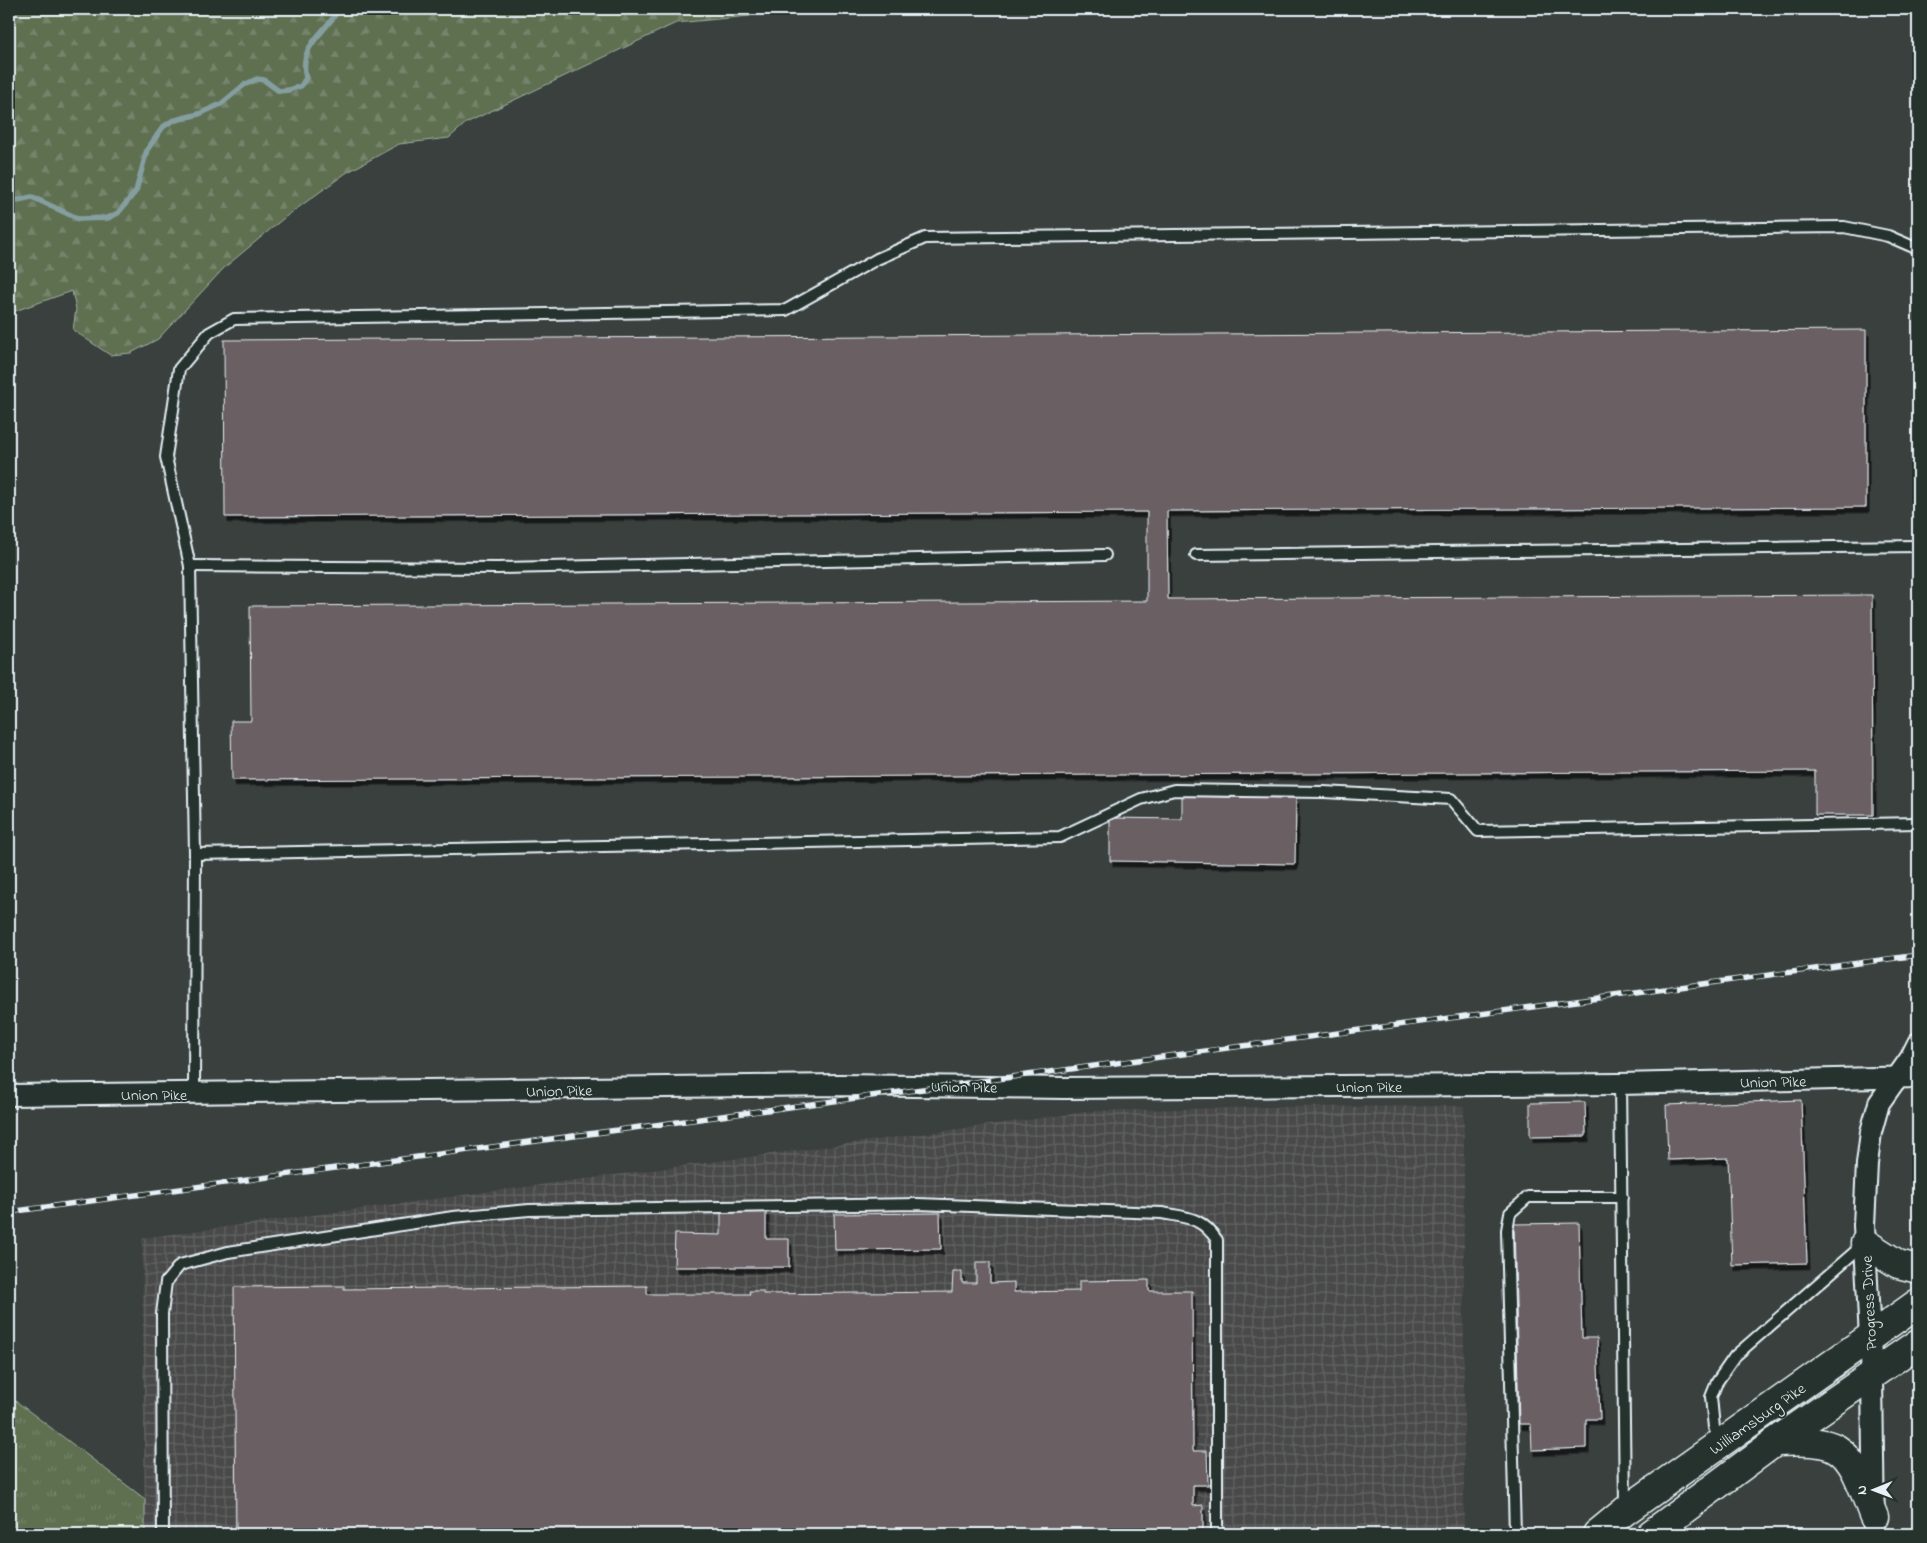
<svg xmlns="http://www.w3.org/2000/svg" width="1927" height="1543" viewBox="0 0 1927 1543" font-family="'Indie Flower',sans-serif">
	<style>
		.industrial { fill: url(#industrial-grid) }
		.grass { fill: url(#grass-tufts); stroke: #a3b0a4 }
		.forest { fill: url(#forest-firs); stroke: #a3b0a4 }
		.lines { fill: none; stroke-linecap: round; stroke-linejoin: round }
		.stream { stroke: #859ea0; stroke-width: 5.5 }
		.building { fill: #6a5f63; stroke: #e8f1f8; filter: url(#shadow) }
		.service-casing { stroke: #e8f1f8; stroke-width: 14 }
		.minor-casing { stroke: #e8f1f8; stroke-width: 24 }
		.primary-casing { stroke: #e8f1f8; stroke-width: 31 }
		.service { stroke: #26332d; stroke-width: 10 }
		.minor { stroke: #26332d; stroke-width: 20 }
		.primary { stroke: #26332d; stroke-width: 28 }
		.rail-casing { stroke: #e8f1f8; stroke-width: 5.5 }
		.rail { stroke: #26332d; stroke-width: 4; stroke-dasharray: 11; stroke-linecap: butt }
		.labels { text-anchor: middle; stroke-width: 4; stroke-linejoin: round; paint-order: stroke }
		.street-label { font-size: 16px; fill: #e8f1f8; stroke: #26332d }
	</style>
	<defs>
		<pattern id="industrial-grid" width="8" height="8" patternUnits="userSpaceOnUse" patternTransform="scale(1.25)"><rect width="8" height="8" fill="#484948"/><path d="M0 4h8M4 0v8" fill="none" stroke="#626463"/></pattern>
		<pattern id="grass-tufts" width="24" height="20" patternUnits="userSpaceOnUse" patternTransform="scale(1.25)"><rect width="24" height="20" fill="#5e6f51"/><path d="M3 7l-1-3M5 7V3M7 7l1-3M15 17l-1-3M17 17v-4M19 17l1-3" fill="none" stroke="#75846b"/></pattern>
		<pattern id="forest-firs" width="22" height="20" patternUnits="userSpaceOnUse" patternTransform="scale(1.25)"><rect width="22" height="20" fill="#5e6f51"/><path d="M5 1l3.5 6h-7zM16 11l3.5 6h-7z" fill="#75846b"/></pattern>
		<filter id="shadow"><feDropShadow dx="3" dy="5.5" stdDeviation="0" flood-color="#0009"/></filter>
	</defs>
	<rect width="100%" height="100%" fill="#3a403d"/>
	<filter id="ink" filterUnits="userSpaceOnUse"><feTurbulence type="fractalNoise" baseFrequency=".02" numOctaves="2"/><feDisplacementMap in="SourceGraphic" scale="10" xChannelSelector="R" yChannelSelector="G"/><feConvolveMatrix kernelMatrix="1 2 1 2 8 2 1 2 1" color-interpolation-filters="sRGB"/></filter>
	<g filter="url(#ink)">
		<polygon class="industrial" points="1464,1106 1464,1534 145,1534 142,1238 1094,1111 1270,1107"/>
		<polygon class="grass" points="9,1396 145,1499 145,1534 9,1534"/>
		<polygon class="forest" points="9,9 751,9 750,16 676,23 466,123 449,138 399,144 346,173 284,218 224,268 158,339 131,353 110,355 73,330 76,309 72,291 15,311 9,317"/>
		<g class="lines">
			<path class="stream" d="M9,202L32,197L79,219L108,218L118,213L136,191L147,150L163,127L172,121L199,114L221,104L244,85L257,79L264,80L279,91L289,90L301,86L306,78C298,45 324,35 339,9"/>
		</g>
		<g class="building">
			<polygon points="1866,330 1866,507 1167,511 1168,599 1872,595 1873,815 1815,815 1815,771 232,780 231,721 251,721 250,606 1147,601 1147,512 225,517 224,340"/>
			<polygon points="1182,796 1296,798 1295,864 1110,861 1110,818 1182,819"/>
			<polygon points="1801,1100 1807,1263 1732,1265 1728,1158 1668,1160 1666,1105"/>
			<polygon points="1585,1102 1586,1136 1530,1137 1530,1103"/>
			<polygon points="721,1211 766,1211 766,1239 789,1239 789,1267 674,1267 675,1234 721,1235"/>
			<polygon points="940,1213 941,1249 835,1250 834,1214"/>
			<polygon points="1579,1223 1582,1338 1597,1338 1600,1419 1586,1419 1586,1448 1532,1450 1531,1424 1519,1424 1514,1224"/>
			<polygon points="976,1262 990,1262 990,1283 1014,1282 1014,1292 1079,1291 1079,1281 1149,1280 1149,1291 1192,1291 1193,1451 1207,1451 1208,1485 1193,1485 1193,1506 1203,1505 1203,1534 236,1534 234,1287 344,1286 344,1289 647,1286 647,1294 750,1294 749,1291 763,1291 763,1294 952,1292 953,1272 962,1272 962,1283 976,1283"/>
		</g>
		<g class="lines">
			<defs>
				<g id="service">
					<polyline points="1918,249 1888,236 1844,227 925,238 877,259 786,310 234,319 209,333 179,369 166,457 190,566 195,854 1060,837 1141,799 1174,790 1324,792 1451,799 1478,831 1918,823"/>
					<polyline points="1196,555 1918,546"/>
					<polyline points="190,566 498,568 1105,555"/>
					<polyline points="1620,1084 1625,1506"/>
					<polyline points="194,1094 195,854"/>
					<polyline points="1721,1441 1714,1428 1711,1397 1717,1382 1735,1356 1864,1244"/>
					<path d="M163,1534L162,1314L166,1282L180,1265L228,1252L453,1217L529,1210L918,1204L1162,1213C1189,1218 1201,1217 1217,1240V1534"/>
					<polyline points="1515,1534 1507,1230 1510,1213 1528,1197 1622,1197"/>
				</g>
				<g id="minor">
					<polyline points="9,1095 840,1085 1064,1088 1620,1084 1918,1077"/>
					<polyline points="1874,1534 1872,1376 1864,1225 1867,1164 1871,1132 1879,1103 1910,1059 1918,1043"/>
				</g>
				<g id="primary">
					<polyline points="1865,1243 1898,1264 1918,1269"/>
					<path d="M1775,1442C1792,1442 1821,1439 1837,1449C1857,1461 1865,1496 1874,1517"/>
					<polyline points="1597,1534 1625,1511 1918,1303"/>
					<polyline points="1651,1534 1775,1442 1918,1343"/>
				</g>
			</defs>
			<use href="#service" class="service-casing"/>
			<use href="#minor" class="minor-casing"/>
			<use href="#primary" class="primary-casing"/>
			<use href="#service" class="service"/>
			<use href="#minor" class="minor"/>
			<use href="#primary" class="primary"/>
			<defs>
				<polyline id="rail" points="9,1212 1918,955"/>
			</defs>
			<use href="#rail" class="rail-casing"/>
			<use href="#rail" class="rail"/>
		</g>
	</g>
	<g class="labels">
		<g class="street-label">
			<text transform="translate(1773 1081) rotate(-1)" y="6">Union Pike</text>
			<text transform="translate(964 1086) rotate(1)" y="6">Union Pike</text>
			<text x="1369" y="1092">Union Pike</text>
			<text transform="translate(559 1090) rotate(-1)" y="6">Union Pike</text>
			<text x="154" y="1100">Union Pike</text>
			<text transform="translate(1868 1303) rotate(-93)" y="6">Progress Drive</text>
			<text transform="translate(1757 1418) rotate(-35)" y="6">Williamsburg Pike</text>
		</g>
	</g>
	<rect width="1927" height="1543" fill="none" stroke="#26332d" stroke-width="30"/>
	<rect x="15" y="15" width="1897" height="1513" fill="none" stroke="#e8f1f8" stroke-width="2" filter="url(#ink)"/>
	<g transform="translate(1874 1490) rotate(269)" stroke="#26332d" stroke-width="4" paint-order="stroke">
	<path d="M0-4L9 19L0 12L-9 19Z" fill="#e8f1f8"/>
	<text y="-8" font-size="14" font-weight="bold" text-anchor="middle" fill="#e8f1f8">N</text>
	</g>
</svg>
